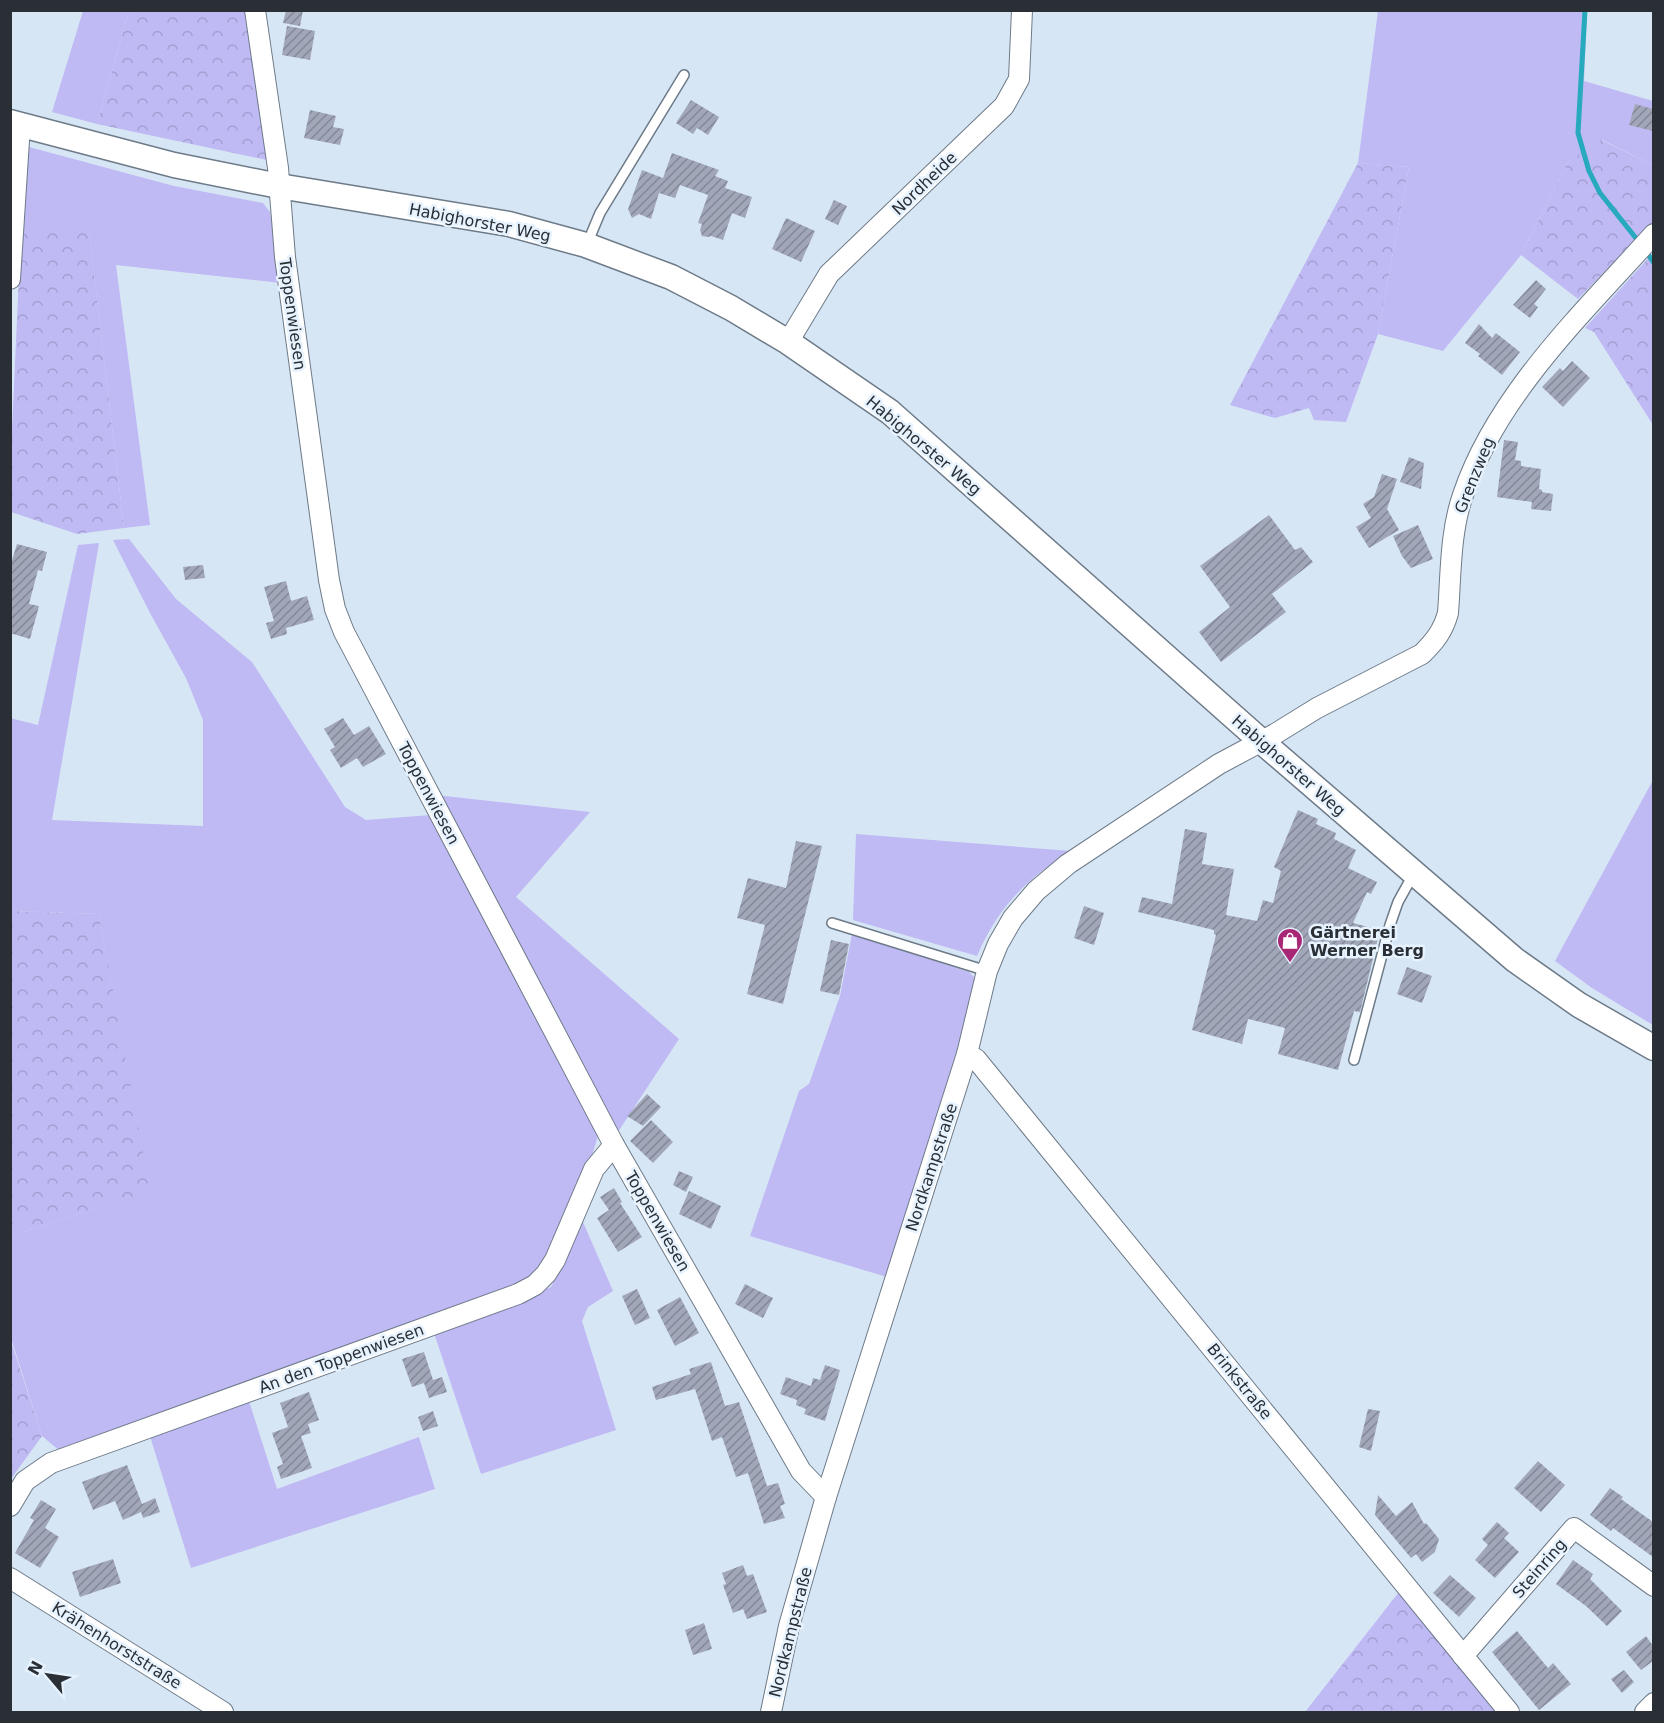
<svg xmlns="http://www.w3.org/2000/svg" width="1664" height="1723" viewBox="0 0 1664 1723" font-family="'DejaVu Sans',sans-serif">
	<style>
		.green { fill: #bfb9f4 }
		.forest { fill: url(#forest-crowns) }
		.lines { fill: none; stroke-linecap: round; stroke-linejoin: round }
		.stream { stroke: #27a9be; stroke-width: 5 }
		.building { fill: url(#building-hatch) }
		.service-casing { stroke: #6d7a88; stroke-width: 12 }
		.minor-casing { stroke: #6d7a88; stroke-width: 22 }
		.tertiary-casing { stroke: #6d7a88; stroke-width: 27 }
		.service { stroke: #fff; stroke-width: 9 }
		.minor { stroke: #fff; stroke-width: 20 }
		.tertiary { stroke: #fff; stroke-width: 24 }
		.labels { text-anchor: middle; stroke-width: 5; stroke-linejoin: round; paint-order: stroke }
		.street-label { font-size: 16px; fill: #2a2f35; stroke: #e7f2ff }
		.poi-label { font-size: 16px; font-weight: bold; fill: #2a2f35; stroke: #e7f2ff; text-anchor: start }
	</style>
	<defs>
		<pattern id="forest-crowns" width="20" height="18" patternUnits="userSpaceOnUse" patternTransform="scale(1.5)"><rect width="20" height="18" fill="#bfb9f4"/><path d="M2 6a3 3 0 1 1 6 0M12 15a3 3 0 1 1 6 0" fill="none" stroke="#a49fd2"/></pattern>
		<pattern id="building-hatch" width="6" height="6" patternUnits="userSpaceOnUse" patternTransform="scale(1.5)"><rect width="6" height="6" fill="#a1a7b9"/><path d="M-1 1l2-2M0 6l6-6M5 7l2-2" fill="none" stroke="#838897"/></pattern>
	</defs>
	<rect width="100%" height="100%" fill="#d7e6f5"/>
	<g class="green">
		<polygon points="83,11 129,11 97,124 52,112"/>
		<polygon points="1378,11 1587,11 1584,81 1653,101 1653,165 1602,140 1568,162 1521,255 1443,351 1378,334 1409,167 1358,163"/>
		<polygon points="29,147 174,186 263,203 270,212 281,283 116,265 150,525 124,528 89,232 21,231"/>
		<path d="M129,539L176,599L252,662L345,807L366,820L431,815L598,1135C592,1161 554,1263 533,1277C525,1283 514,1287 504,1291L60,1451L42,1436L11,1338V1236L149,1191L99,914L11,911L10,718L38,725L78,545L99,543L52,820L203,826V720L186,678L150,613L113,540Z"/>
		<polygon points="1653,780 1653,1025 1592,988 1555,961"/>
		<polygon points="436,795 590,812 516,897 679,1039 618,1132"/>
		<path d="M856,834L1071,851C1026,879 998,907 977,956L853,920Z"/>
		<polygon points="852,934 969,972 978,981 887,1277 750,1236 799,1091 809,1084 840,996"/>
		<polygon points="583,1222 613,1291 588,1307 582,1321 616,1430 481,1474 434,1333 551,1287"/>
		<polygon points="249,1401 277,1489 419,1437 435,1489 191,1568 149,1433"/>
	</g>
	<g class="forest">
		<polygon points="129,11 248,11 267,160 97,124"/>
		<polygon points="1601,140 1653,165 1653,222 1578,299 1521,255 1568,162"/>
		<polygon points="1358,163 1409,167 1378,334 1346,422 1314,420 1309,408 1275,418 1230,405"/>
		<polygon points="21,231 89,231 124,528 77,534 11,512 11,451"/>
		<polygon points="1653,253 1653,425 1594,332 1585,328"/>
		<polygon points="11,911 99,914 150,1191 11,1236"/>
		<polygon points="10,1338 42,1436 11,1479 10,1479"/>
		<polygon points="1399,1592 1498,1712 1305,1712"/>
	</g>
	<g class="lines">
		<g class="stream">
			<polyline points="1585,10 1578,133 1589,171 1600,193 1639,242"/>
			<polyline points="1645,250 1654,263"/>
		</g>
	</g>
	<g class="building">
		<polygon points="286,10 303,10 300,26 283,23"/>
		<polygon points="287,26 315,31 310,60 282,55"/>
		<polygon points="691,100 719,117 708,135 697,128 693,134 676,123"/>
		<polygon points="1635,104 1653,109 1653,131 1629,125"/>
		<polygon points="310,110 336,116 333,127 344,129 340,145 304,138"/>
		<polygon points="672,153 719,170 715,176 728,181 725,188 752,197 745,218 732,213 723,240 711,236 708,237 702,236 700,230 702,224 698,223 708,195 680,185 675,198 659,193 651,219 639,214 632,218 628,209 642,170 663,178"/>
		<polygon points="834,200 847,206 838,225 825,219"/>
		<polygon points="786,218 815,231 801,262 772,249"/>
		<polygon points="1536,280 1546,289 1534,304 1538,307 1530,318 1513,305"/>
		<polygon points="1479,324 1492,338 1496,333 1520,352 1502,375 1478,356 1480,354 1465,343"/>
		<polygon points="1572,361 1590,378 1563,407 1542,387 1560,368 1563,371"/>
		<polygon points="1504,440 1518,442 1515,460 1521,461 1521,466 1541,469 1539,489 1542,490 1542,492 1553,494 1551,511 1531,509 1532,502 1497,497"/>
		<polygon points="1409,457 1424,463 1421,489 1400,482"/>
		<polygon points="1382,474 1397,479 1387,509 1399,530 1369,548 1356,527 1371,518 1363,504 1374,497"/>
		<polygon points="1269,515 1295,550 1301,547 1313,562 1272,594 1286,612 1221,662 1199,632 1230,607 1200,566"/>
		<polygon points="1418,525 1433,559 1411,568 1402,556 1393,536"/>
		<polygon points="17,544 47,552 42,571 38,570 29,604 39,606 30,639 10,633 10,567"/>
		<polygon points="203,565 205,578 185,580 183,567"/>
		<polygon points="286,581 291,601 307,596 314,620 286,628 287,634 271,639 266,623 274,621 264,587"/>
		<polygon points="343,718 354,735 369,726 386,754 363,767 357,758 341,768 330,750 335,747 324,729"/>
		<polygon points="1298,810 1318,819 1316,824 1336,833 1334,839 1356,850 1348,868 1377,882 1371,894 1367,892 1353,923 1380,930 1360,1012 1354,1011 1338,1070 1278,1054 1285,1028 1248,1019 1242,1044 1192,1030 1216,935 1214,934 1214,930 1138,912 1142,897 1172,904 1185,829 1207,833 1202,864 1234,869 1226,915 1257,921 1263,900 1273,903 1281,871 1274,867"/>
		<polygon points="796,841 822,846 783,1004 747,994 765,925 737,918 748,878 786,888"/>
		<polygon points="1084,906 1104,913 1094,945 1074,938"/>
		<polygon points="831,940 849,944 839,995 820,991"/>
		<polygon points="1407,967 1432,976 1422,1003 1397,994"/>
		<polygon points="647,1094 661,1107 643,1126 627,1116"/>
		<polygon points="651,1120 673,1142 653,1163 630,1141"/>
		<polygon points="679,1171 693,1177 686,1192 673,1185"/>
		<polygon points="614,1188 622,1202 620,1203 642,1237 618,1252 597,1218 609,1210 600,1197"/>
		<polygon points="689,1191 721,1206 711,1229 679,1214"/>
		<polygon points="745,1284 773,1298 763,1318 735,1304"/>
		<polygon points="637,1289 650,1318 635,1325 622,1296"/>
		<polygon points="680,1297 699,1333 675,1346 657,1310"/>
		<polygon points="424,1352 433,1380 427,1382 442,1377 447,1392 429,1398 424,1383 412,1387 402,1359"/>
		<polygon points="711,1362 725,1406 739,1402 767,1486 778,1483 785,1504 780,1506 785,1518 764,1524 748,1473 736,1477 722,1437 712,1441 695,1389 656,1400 652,1387 691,1374 689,1369"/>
		<polygon points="825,1365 840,1370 825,1421 804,1414 806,1409 796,1405 797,1400 780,1394 786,1377 811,1386 813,1378 820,1380"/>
		<polygon points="309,1392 319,1420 308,1424 311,1433 301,1436 312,1468 281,1479 277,1467 283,1464 272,1433 288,1427 280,1403"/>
		<polygon points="1368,1409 1380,1411 1371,1451 1359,1447"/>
		<polygon points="433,1411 438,1426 423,1431 418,1417"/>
		<polygon points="1538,1461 1565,1485 1541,1512 1514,1488"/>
		<polygon points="127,1465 142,1504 155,1498 160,1512 143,1518 141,1512 123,1520 115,1501 93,1510 82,1482"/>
		<polygon points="1610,1488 1623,1497 1621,1499 1653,1522 1653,1557 1613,1528 1611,1531 1590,1515"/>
		<polygon points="1378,1495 1396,1516 1412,1502 1424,1524 1426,1523 1439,1539 1435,1552 1422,1562 1416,1554 1411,1558 1375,1515"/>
		<polygon points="41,1500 56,1509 45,1528 59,1537 40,1568 15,1553 34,1520 30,1518"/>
		<polygon points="1497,1522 1509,1533 1504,1538 1519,1552 1495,1578 1475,1560 1488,1545 1482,1539"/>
		<polygon points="113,1559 121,1583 80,1597 72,1572"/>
		<polygon points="1573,1560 1593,1574 1590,1579 1622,1611 1607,1626 1586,1606 1556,1584"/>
		<polygon points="743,1565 747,1576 753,1574 767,1612 747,1619 743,1609 733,1613 723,1585 726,1584 722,1573"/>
		<polygon points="1450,1575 1476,1598 1459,1617 1433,1593"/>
		<polygon points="704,1623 712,1649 693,1655 685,1630"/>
		<polygon points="1517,1631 1548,1668 1553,1663 1571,1684 1539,1710 1492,1652"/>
		<polygon points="1646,1636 1653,1646 1653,1661 1641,1670 1626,1652"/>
		<polygon points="1624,1670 1634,1682 1622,1693 1611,1679"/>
	</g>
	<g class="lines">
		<defs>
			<g id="service">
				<polyline points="587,244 600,213 684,75"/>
				<polyline points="832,923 987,971"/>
				<polyline points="1354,1060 1390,925 1398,902 1413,875"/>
			</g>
			<g id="minor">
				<polyline points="255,10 278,168 285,257 329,580 335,609 344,632 614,1145 801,1471 826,1497"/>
				<polyline points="10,279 20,125"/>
				<polyline points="788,342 829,274 1004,106 1019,79 1022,10"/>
				<polyline points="967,1054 976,1059 1509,1712"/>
				<polyline points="10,1506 25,1481 51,1463 518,1294 535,1285 546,1274 555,1260 594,1169 614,1145"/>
				<polyline points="10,1578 223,1712"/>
				<polyline points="1463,1656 1574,1528 1654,1586"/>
				<path d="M771,1712L789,1626L826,1497L967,1054L987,971L998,944L1013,918L1036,891L1068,864L1219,764L1275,734L1317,708L1422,654C1435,641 1443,631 1448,613C1451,574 1450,532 1463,495C1497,394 1584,312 1654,234"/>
				<polyline points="1645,1712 1654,1703"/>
			</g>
			<polyline id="tertiary" points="10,122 174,165 279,186 509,224 586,245 671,277 731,308 788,342 890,412 1261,741 1515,960 1579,1005 1654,1048"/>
		</defs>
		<use href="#service" class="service-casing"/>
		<use href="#minor" class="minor-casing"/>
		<use href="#tertiary" class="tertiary-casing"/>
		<use href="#service" class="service"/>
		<use href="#minor" class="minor"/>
		<use href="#tertiary" class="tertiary"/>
	</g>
	<defs>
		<symbol id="shop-pin" viewBox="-11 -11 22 30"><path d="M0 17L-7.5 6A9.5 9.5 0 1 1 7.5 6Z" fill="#a92876" stroke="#e7f2ff"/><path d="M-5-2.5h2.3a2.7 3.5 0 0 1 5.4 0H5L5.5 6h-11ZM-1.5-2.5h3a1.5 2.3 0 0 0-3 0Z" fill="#fff"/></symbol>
	</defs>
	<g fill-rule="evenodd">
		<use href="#shop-pin" x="1275" y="926" width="30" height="40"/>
	</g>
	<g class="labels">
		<g class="street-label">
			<text transform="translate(924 183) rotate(-44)" y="6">Nordheide</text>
			<text transform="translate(480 222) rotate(11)" y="6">Habighorster Weg</text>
			<text transform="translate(293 314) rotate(82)" y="6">Toppenwiesen</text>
			<text transform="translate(924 445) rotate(40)" y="6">Habighorster Weg</text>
			<text transform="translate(1474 475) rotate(-68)" y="6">Grenzweg</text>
			<text transform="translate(1289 765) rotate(41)" y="6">Habighorster Weg</text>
			<text transform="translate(429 793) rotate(62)" y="6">Toppenwiesen</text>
			<text transform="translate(931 1167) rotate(-72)" y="6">Nordkampstraße</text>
			<text transform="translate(658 1221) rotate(60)" y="6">Toppenwiesen</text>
			<text transform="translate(341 1358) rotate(-20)" y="6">An den Toppenwiesen</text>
			<text transform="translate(1240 1381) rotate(51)" y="6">Brinkstraße</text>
			<text transform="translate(1539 1568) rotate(-49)" y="6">Steinring</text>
			<text transform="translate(790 1632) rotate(-76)" y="6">Nordkampstraße</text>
			<text transform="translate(117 1645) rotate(32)" y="6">Krähenhorststraße</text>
		</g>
		<g class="poi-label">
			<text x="1310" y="938">Gärtnerei<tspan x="1310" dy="18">Werner Berg</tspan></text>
		</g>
	</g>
	<rect width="1664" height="1723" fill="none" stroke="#2a2f35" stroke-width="24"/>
	<g transform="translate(48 1675) rotate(299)" stroke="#e7f2ff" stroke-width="4.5" paint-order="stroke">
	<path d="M0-4.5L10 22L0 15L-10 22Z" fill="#2a2f35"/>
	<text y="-9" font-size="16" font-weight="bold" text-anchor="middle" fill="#2a2f35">N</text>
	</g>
</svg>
